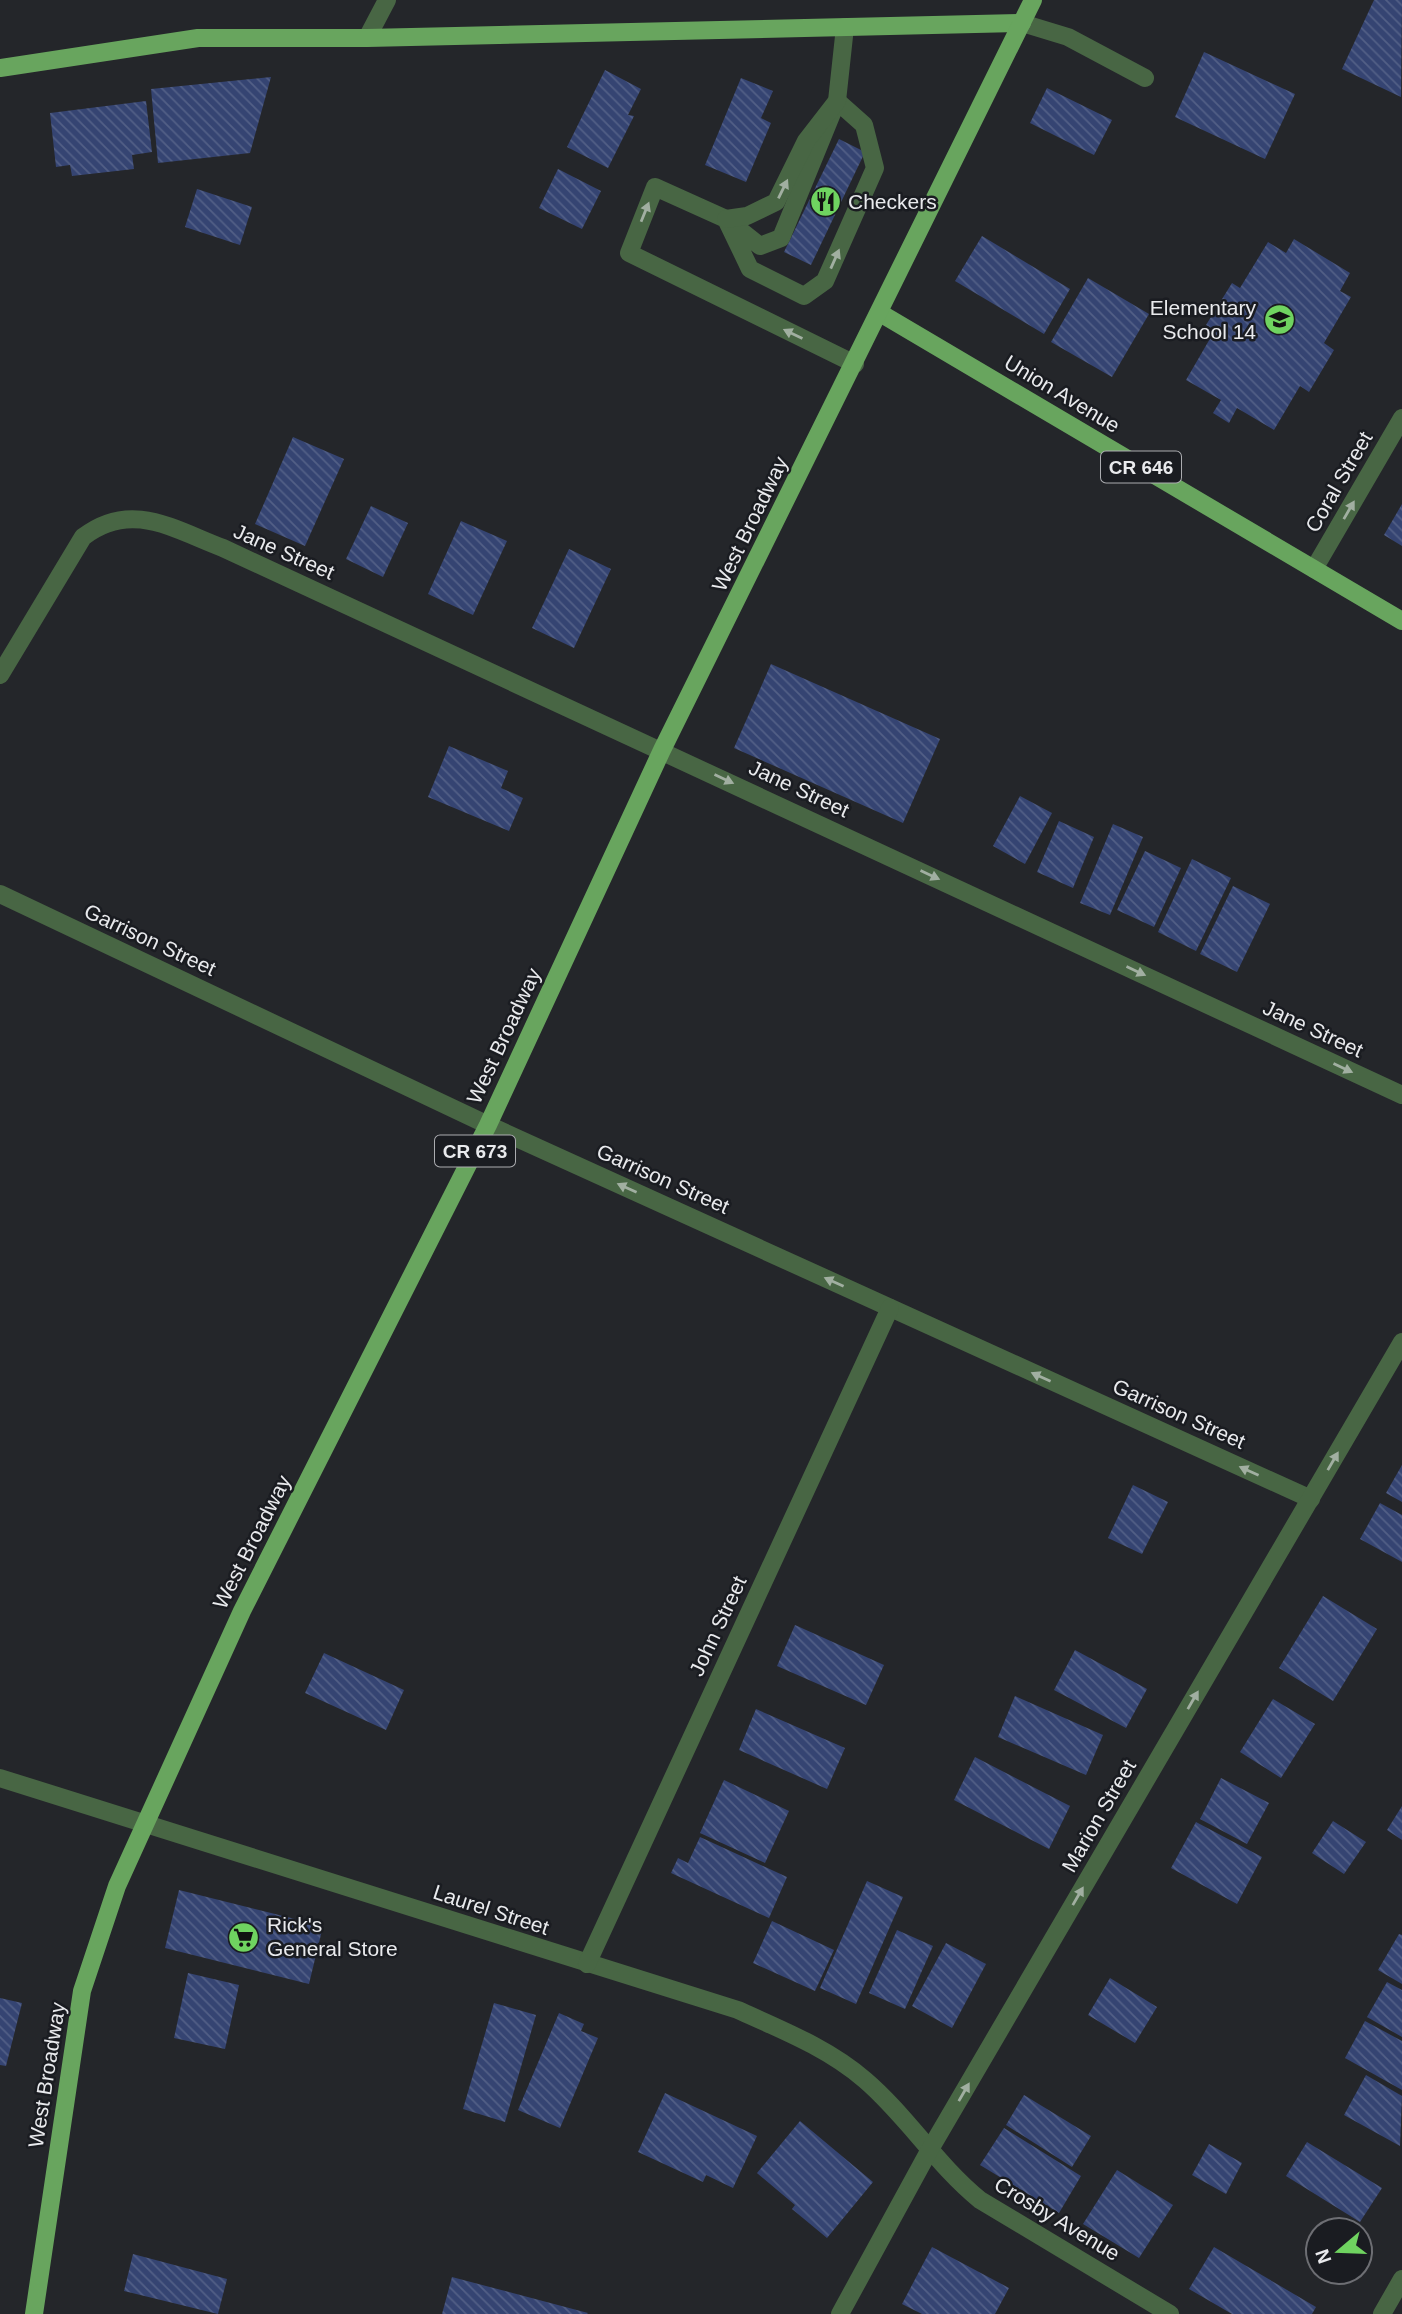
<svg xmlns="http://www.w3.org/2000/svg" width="1402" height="2314" viewBox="0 0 1402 2314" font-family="Helvetica,sans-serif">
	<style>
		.building { fill: url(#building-back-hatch) }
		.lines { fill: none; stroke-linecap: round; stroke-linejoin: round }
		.minor { stroke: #486644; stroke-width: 18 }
		.major { stroke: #68a55e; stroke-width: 18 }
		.oneway { fill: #a1afa1 }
		.labels { text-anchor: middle; stroke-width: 5; stroke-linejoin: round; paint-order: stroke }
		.shield { fill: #1a1c21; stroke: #abacb0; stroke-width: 2 }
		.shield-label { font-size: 19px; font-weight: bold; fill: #e9eaed }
		.poi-label { font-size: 21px; fill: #e9eaed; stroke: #1a1c21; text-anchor: start }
		.street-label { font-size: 21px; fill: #e9eaed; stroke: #1a1c21 }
	</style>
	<defs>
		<pattern id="building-back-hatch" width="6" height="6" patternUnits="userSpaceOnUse" patternTransform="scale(1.75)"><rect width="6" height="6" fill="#354472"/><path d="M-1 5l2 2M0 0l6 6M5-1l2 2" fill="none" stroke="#525f86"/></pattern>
	</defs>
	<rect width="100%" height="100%" fill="#24262a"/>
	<g class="building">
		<polygon points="1374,0 1402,0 1401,97 1342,69"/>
		<polygon points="1204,52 1295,94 1265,159 1175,117"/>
		<polygon points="605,70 641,89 628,115 634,116 608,168 567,147"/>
		<polygon points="271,77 250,153 158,163 151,89"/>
		<polygon points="741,78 773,91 761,118 771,123 746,182 705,165"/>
		<polygon points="1047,88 1112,120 1094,155 1030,123"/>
		<polygon points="146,101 152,152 132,155 134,169 72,176 70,165 56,167 50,113"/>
		<polygon points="839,139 865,152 811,265 784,252"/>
		<polygon points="558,169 601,191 582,229 539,208"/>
		<polygon points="197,189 252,207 240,245 185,227"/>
		<polygon points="982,236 1070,289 1044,334 955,281"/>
		<polygon points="1294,239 1350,273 1340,291 1351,297 1324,343 1334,350 1309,392 1300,386 1274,430 1237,408 1229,423 1213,413 1221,400 1186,380 1215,330 1206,325 1232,283 1240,288 1268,242 1286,253"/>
		<polygon points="1088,278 1149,314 1112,377 1051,342"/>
		<polygon points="293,437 344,459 305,546 255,524"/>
		<polygon points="1402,504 1402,546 1384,535"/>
		<polygon points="371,506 408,523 383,577 346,559"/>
		<polygon points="461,521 507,541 473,615 428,594"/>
		<polygon points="569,549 611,569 574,648 532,628"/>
		<polygon points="771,664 940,739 903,823 734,748"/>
		<polygon points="449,746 508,771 501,788 523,798 509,831 428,797"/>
		<polygon points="1020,796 1052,813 1025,864 993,846"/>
		<polygon points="1059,821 1094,837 1073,888 1037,872"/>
		<polygon points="1113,824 1143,837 1110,915 1080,903"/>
		<polygon points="1145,851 1181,868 1154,927 1117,910"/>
		<polygon points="1192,859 1231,878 1196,951 1158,932"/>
		<polygon points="1233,886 1270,904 1237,972 1200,954"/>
		<polygon points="1402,1465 1402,1502 1386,1493"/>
		<polygon points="1133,1485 1168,1502 1142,1554 1108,1538"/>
		<polygon points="1380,1503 1402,1515 1402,1562 1360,1539"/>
		<polygon points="1323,1596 1377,1629 1333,1701 1279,1668"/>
		<polygon points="795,1625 884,1665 866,1705 777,1666"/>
		<polygon points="1075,1650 1147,1689 1126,1728 1054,1690"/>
		<polygon points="324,1653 404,1690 386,1730 305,1693"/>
		<polygon points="1015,1696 1103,1735 1086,1775 998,1737"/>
		<polygon points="1273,1699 1315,1724 1281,1778 1240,1752"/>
		<polygon points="756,1709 845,1748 827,1789 739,1750"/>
		<polygon points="975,1757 1070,1806 1049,1849 954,1800"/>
		<polygon points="1221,1778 1269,1803 1247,1844 1200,1819"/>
		<polygon points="724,1780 789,1811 765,1863 700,1833"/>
		<polygon points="1402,1806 1402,1840 1387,1830"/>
		<polygon points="1333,1821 1366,1842 1344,1874 1312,1853"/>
		<polygon points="1196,1822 1262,1857 1237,1904 1171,1868"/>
		<polygon points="700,1837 787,1877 769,1918 671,1873 678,1858 688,1863"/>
		<polygon points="867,1881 903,1897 856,2004 820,1988"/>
		<polygon points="179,1890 323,1926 309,1984 165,1948"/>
		<polygon points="772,1921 834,1950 815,1991 753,1963"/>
		<polygon points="897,1930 933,1946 905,2009 869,1993"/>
		<polygon points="1399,1934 1402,1935 1402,1984 1378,1970"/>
		<polygon points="946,1943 986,1964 952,2028 912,2006"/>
		<polygon points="188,1973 239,1985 225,2049 174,2038"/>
		<polygon points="1110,1978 1157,2007 1135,2043 1088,2015"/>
		<polygon points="1387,1982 1402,1990 1402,2037 1367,2017"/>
		<polygon points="0,1998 22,2003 6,2066 0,2065"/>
		<polygon points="494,2003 536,2015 505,2122 463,2109"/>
		<polygon points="559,2013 584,2024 581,2031 598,2038 560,2128 518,2110"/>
		<polygon points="1365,2021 1402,2041 1402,2090 1345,2058"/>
		<polygon points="1366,2075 1402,2096 1400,2146 1344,2115"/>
		<polygon points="665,2093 757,2136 733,2188 706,2175 703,2182 638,2152"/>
		<polygon points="1024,2095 1091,2136 1072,2167 1006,2125"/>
		<polygon points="800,2121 873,2182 827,2238 792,2209 795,2205 757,2173"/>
		<polygon points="1004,2128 1081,2176 1059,2213 980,2165"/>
		<polygon points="1307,2142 1382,2188 1360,2222 1286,2176"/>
		<polygon points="1209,2144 1242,2163 1226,2194 1192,2175"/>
		<polygon points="1117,2170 1173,2205 1139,2258 1083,2224"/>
		<polygon points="932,2247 1009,2288 995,2314 922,2314 902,2304"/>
		<polygon points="1214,2247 1316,2307 1312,2314 1232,2314 1189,2289"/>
		<polygon points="133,2254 227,2279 218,2314 124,2291"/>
		<polygon points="452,2277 588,2313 587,2314 442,2314"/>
	</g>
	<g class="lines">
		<g class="minor">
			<polyline points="1022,23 1068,37 1145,78"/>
			<polyline points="367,38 387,0"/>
			<polyline points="726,219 750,269 804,296 825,281 875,168 864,125 837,101 781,238 760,246 726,219 655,187 629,253 855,364"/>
			<polyline points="726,219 747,216 776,202 806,141 837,101 845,27"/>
			<polyline points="1314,569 1402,418"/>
			<path d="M0,675L83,537C131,500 173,529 223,548L1402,1095"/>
			<polyline points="0,894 488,1125 1311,1499"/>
			<path d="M0,1778L738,2010C782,2030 828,2048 865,2080C907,2116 936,2164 980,2200L1170,2314"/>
			<polyline points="587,1964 890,1308"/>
			<polyline points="840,2314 929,2151 1402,1342"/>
			<polyline points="1382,2314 1402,2279"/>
		</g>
		<g class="major">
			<polyline points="0,68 198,38 367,38 1022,23"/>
			<polyline points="880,313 1402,621"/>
			<polyline points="34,2314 82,1991 117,1886 242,1611 488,1125 662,750 1033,0"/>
		</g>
	</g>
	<defs><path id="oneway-solid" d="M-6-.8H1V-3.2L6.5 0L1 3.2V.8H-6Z" transform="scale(1.75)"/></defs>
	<g class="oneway">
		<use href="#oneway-solid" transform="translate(783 189) rotate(-64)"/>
		<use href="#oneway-solid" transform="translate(645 212) rotate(-68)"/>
		<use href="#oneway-solid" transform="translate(835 259) rotate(-66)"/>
		<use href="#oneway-solid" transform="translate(793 334) rotate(-154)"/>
		<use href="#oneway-solid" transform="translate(1349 510) rotate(-60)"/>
		<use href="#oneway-solid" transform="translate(724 779) rotate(25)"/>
		<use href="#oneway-solid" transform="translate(930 875) rotate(25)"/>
		<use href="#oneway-solid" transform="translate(1136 971) rotate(25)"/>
		<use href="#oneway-solid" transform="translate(1343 1068) rotate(25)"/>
		<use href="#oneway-solid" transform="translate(627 1188) rotate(-156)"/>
		<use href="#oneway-solid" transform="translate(834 1282) rotate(-156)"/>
		<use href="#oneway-solid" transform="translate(1041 1377) rotate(-156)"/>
		<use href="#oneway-solid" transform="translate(1333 1461) rotate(-60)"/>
		<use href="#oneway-solid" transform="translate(1249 1471) rotate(-156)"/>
		<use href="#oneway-solid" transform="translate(1193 1700) rotate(-60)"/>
		<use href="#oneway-solid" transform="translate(1078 1896) rotate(-60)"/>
		<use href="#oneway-solid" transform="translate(964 2092) rotate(-60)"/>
	</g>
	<defs>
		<symbol id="restaurant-disc" viewBox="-11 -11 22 22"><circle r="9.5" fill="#6fd360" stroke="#1a1c21"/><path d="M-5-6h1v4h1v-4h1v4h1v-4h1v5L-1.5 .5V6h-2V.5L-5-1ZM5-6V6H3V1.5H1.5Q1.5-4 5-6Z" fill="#111"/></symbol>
		<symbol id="school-disc" viewBox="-11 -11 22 22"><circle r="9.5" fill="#6fd360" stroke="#1a1c21"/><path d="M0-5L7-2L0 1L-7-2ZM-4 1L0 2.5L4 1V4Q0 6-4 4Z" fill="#111"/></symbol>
		<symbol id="supermarket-disc" viewBox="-11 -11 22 22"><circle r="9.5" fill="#6fd360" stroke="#1a1c21"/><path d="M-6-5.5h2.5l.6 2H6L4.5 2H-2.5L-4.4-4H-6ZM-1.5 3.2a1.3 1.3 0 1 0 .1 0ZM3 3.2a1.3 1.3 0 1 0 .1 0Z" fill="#111"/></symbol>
	</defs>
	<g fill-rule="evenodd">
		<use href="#restaurant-disc" x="808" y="184" width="35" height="35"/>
		<use href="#school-disc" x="1262" y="302" width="35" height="35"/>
		<use href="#supermarket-disc" x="226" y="1920" width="35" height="35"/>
	</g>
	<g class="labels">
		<g class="shield">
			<rect x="1101" y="451.5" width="80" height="31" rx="5"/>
			<rect x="435" y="1135.5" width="80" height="31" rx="5"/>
		</g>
		<g class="shield-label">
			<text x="1141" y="474">CR 646</text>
			<text x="475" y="1158">CR 673</text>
		</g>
		<g class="poi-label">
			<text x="848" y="209">Checkers</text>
			<text x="1256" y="315" text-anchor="end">Elementary<tspan x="1256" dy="24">School 14</tspan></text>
			<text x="267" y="1932">Rick's<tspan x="267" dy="24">General Store</tspan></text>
		</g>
		<g class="street-label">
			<text transform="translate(1062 394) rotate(31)" y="7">Union Avenue</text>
			<text transform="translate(1339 482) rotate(-60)" y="7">Coral Street</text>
			<text transform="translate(750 524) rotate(-64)" y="7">West Broadway</text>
			<text transform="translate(284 552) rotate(24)" y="7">Jane Street</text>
			<text transform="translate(799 789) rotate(25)" y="7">Jane Street</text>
			<text transform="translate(150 940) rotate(25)" y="7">Garrison Street</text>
			<text transform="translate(1313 1029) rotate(25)" y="7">Jane Street</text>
			<text transform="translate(504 1036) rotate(-65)" y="7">West Broadway</text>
			<text transform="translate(663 1179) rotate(24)" y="7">Garrison Street</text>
			<text transform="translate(1179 1414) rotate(24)" y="7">Garrison Street</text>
			<text transform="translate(252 1542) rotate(-63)" y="7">West Broadway</text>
			<text transform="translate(718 1626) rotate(-65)" y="7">John Street</text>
			<text transform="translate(1099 1816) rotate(-60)" y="7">Marion Street</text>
			<text transform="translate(491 1910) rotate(18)" y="7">Laurel Street</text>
			<text transform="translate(47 2075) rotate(-81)" y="7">West Broadway</text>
			<text transform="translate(1057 2219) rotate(31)" y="7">Crosby Avenue</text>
		</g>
	</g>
	<g transform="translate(1339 2251) rotate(251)"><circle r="33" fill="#1a1c21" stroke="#6d6e73" stroke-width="2"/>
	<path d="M0-5L12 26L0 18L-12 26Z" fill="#6fd360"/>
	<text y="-10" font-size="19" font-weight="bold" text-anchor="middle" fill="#e9eaed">N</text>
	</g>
</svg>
